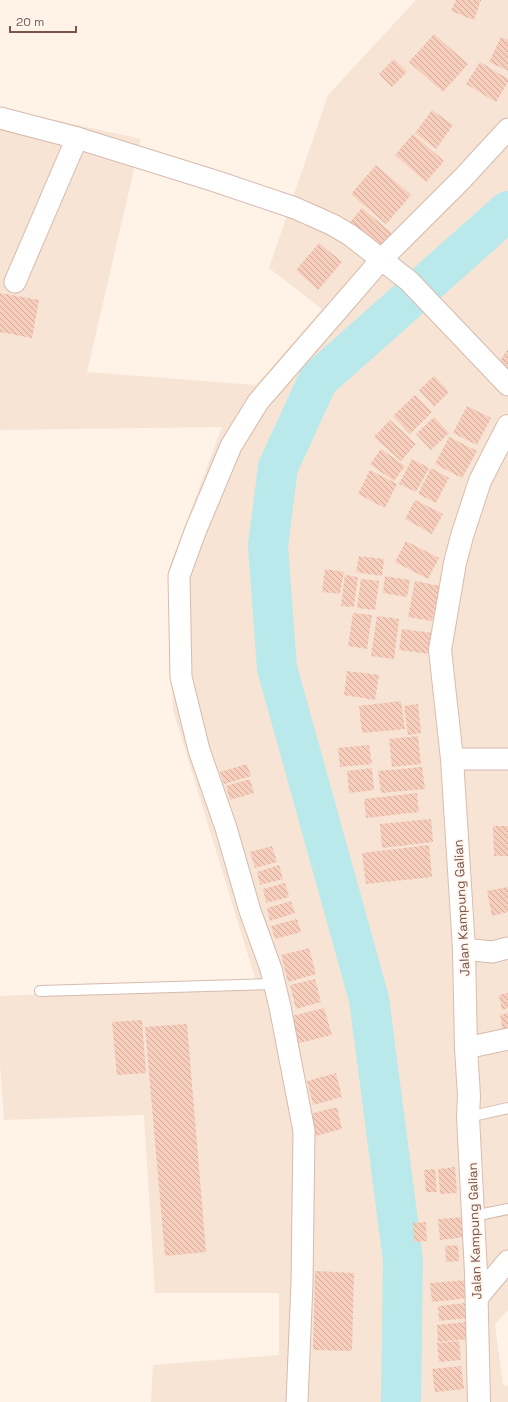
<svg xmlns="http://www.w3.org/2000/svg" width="508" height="1402" viewBox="0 0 508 1402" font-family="'Space Grotesk',sans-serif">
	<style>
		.residential { fill: #f7e4d5 }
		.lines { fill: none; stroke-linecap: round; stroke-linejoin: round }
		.river { stroke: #b9e9eb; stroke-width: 40 }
		.building { fill: url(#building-back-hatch) }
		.lane-casing { stroke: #d5bbae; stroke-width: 12 }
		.street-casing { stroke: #d5bbae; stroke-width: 23 }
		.secondary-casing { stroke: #dbbcad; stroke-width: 24 }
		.lane { stroke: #fff; stroke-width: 10 }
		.street { stroke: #fff; stroke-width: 21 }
		.secondary { stroke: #fff; stroke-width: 22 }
		.labels { text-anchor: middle; stroke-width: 4; stroke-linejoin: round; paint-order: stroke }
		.street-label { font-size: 13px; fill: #7c5548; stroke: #fff7f0 }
	</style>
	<defs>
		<pattern id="building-back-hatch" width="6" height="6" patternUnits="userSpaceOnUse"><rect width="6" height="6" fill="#f7cdbc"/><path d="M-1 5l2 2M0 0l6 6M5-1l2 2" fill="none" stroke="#cda99b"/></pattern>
	</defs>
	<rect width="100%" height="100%" fill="#fff3e7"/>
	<polygon class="residential" points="416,0 508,0 508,1310 495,1324 503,1385 508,1386 508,1402 151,1402 153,1365 279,1355 279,1293 155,1293 144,1115 4,1120 0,1065 0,996 257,985 173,710 168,571 222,427 0,430 0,108 141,139 87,372 256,385 322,309 269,268 328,95"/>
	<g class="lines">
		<polyline class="river" points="401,1402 403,1260 369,999 277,668 268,546 278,467 318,380 508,211"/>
	</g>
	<g class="building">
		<polygon points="456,0 481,0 474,20 451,11"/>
		<polygon points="434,34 468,64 443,92 409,62"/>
		<polygon points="501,37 508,40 508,71 489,62"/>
		<polygon points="394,59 407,72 392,87 379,74"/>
		<polygon points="480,62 508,79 508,82 496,102 466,84"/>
		<polygon points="432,110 453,125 436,149 415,133"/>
		<polygon points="413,134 444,161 426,182 395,155"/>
		<polygon points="376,165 411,195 386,224 351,194"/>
		<polygon points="362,208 393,234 378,252 347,226"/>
		<polygon points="319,243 342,262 318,290 296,270"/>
		<polygon points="0,293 39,300 32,338 0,332"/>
		<polygon points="508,349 508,378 494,369"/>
		<polygon points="434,376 449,392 434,407 419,390"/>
		<polygon points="415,395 432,412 410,434 393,416"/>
		<polygon points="467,406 491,418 477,445 453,433"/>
		<polygon points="434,417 449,433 431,450 416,434"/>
		<polygon points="390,420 416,444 401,461 374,437"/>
		<polygon points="449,437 477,451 462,478 435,464"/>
		<polygon points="381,449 405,466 394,481 370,464"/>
		<polygon points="412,459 429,468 416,492 399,484"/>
		<polygon points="431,468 449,478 436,503 418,494"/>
		<polygon points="370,470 397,484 385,508 358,494"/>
		<polygon points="415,500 443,514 432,534 405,519"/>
		<polygon points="406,541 439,558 428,579 395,562"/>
		<polygon points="359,556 384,559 382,576 356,572"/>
		<polygon points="325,569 344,572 340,594 322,592"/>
		<polygon points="345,575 358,577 354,607 341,606"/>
		<polygon points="385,576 410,580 407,597 383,593"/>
		<polygon points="361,579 379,581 375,610 357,608"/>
		<polygon points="415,581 440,586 432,621 408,617"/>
		<polygon points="353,613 372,615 367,649 348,646"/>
		<polygon points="377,616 399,619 394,659 371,656"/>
		<polygon points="402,629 433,633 430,654 399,650"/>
		<polygon points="347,671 379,675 375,700 344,695"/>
		<polygon points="401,701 405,729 362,733 359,706"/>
		<polygon points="418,704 421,733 408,735 404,706"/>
		<polygon points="418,736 421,764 392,767 389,739"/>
		<polygon points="369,745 372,764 340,767 338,748"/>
		<polygon points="247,764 251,776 224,784 220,772"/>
		<polygon points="422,767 425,789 381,793 378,771"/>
		<polygon points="372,768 374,790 349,793 347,771"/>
		<polygon points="250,779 254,793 230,800 226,786"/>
		<polygon points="417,793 419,812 366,818 364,799"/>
		<polygon points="431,819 433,842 382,848 380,824"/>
		<polygon points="493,826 508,826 508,856 494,856"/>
		<polygon points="429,845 432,877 366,884 362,853"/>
		<polygon points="272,846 277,862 255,868 250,852"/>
		<polygon points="279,865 283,879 260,885 257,872"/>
		<polygon points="285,883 289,897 266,903 263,889"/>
		<polygon points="508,887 508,912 492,916 487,891"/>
		<polygon points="291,901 295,913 270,921 267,908"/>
		<polygon points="297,919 301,932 275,939 271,926"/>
		<polygon points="309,948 316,974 288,982 281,955"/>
		<polygon points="315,979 321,1002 296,1009 290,985"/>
		<polygon points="508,993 508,1008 502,1010 499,995"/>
		<polygon points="324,1008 332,1035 295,1044 288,1017"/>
		<polygon points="508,1013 508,1030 503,1031 500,1015"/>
		<polygon points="142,1020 146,1073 117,1075 112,1022"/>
		<polygon points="187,1024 206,1252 165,1256 145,1027"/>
		<polygon points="336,1073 342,1097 313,1105 307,1081"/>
		<polygon points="337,1107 342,1129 312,1137 306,1115"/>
		<polygon points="455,1167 457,1193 440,1194 438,1169"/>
		<polygon points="435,1169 437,1192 426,1192 424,1170"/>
		<polygon points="464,1217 467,1237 440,1240 438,1219"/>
		<polygon points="426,1222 427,1241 414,1242 413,1223"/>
		<polygon points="458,1245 459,1261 446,1262 445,1246"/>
		<polygon points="315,1271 354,1273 352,1351 313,1350"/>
		<polygon points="467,1280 469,1298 432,1302 430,1283"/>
		<polygon points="466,1303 468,1318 439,1321 438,1306"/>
		<polygon points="466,1322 468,1339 438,1342 437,1325"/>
		<polygon points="459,1341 461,1360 439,1362 437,1343"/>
		<polygon points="461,1366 464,1389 435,1392 432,1369"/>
	</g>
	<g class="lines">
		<defs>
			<g id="lane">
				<polyline points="40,991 274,984"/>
				<polyline points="468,1117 508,1108"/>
				<polyline points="474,1216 508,1209"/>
			</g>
			<g id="street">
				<polyline points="0,118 77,138 215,181 295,208 333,225 350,235 409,281 508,385"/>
				<polyline points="15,282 77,138"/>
				<polyline points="452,759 508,759"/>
				<polyline points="464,949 492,952 508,948"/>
				<polyline points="466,1048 508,1039"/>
				<polyline points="477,1298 508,1261"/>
				<polyline points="297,1402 302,1283 304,1131 280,1007 271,969 250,911 226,828 199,750 181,677 179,576 195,532 231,446 258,402 381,260 463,178 508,129"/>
			</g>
			<polyline id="secondary" points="479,1402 476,1273 468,1117 469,1096 466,1048 464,949 452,759 440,650 455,563 462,536 480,481 508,426"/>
		</defs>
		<use href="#lane" class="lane-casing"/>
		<use href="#street" class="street-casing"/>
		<use href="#secondary" class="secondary-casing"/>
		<use href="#lane" class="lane"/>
		<use href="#street" class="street"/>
		<use href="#secondary" class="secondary"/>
	</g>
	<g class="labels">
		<g class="street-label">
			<text transform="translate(461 908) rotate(-93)" y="5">Jalan Kampung Galian</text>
			<text transform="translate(474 1231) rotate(-92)" y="5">Jalan Kampung Galian</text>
		</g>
	</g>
	<path d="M10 26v6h66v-6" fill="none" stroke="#7c5548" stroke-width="2"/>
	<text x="16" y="26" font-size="12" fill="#7c5548" stroke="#fff7f0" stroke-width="3" paint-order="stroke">20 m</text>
</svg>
